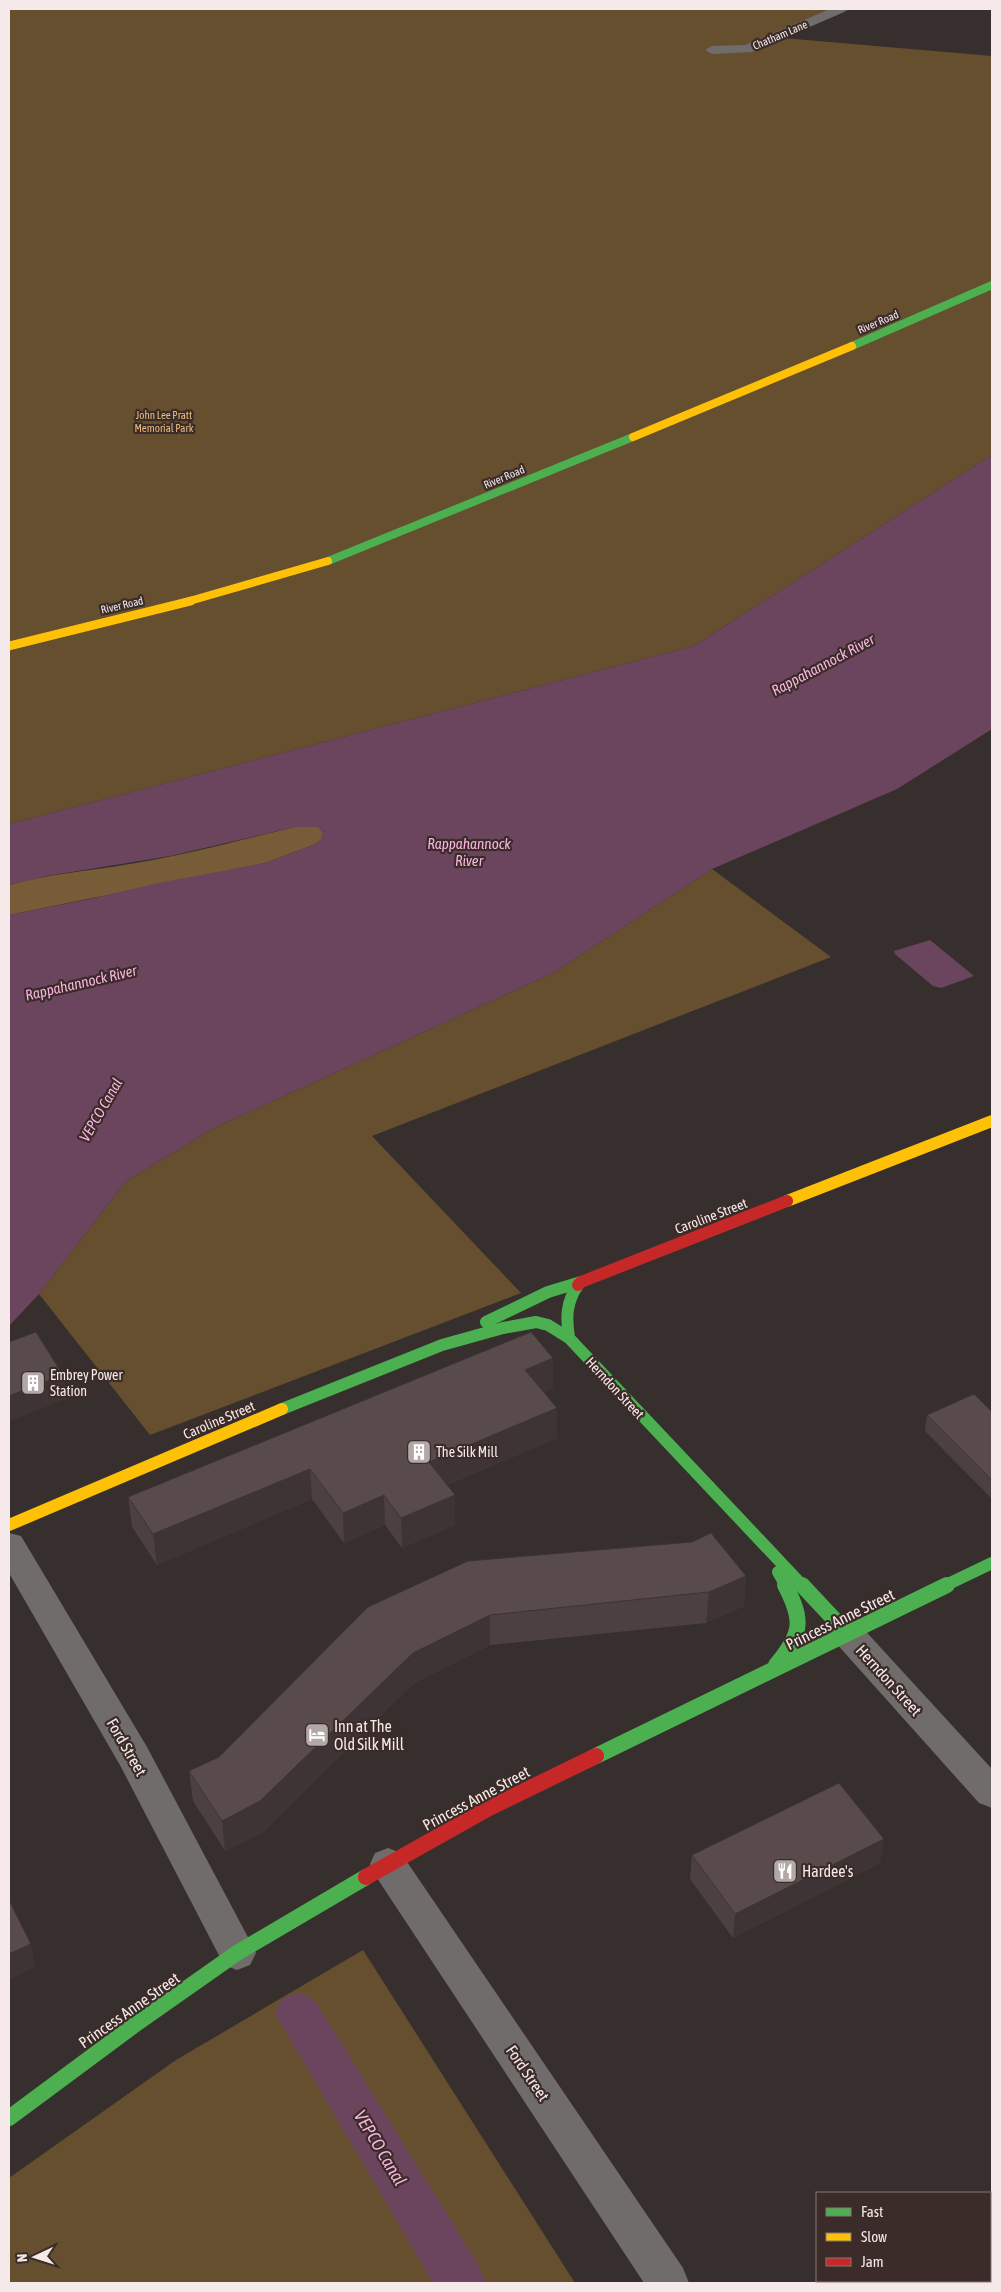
<svg xmlns="http://www.w3.org/2000/svg" width="1001" height="2292" viewBox="0 0 1001 2292" font-family="'Asap Condensed',sans-serif">
	<style>
		.green { fill: #654f2f }
		.forest { fill: #765d38 }
		.water { fill: #6b455d }
		.lines { fill: none; stroke-linecap: round; stroke-linejoin: round }
		.canal { fill: #6b455d; fill-rule: evenodd }
		.street { fill: #6f6c6b; fill-rule: evenodd }
		.fast-far2 { stroke: #4caf50; stroke-width: 8 }
		.fast-far1 { stroke: #4caf50; stroke-width: 12 }
		.fast { stroke: #4caf50; stroke-width: 16 }
		.slow-far2 { stroke: #ffc107; stroke-width: 8 }
		.slow-far1 { stroke: #ffc107; stroke-width: 9 }
		.slow { stroke: #ffc107; stroke-width: 12 }
		.jam-far1 { stroke: #c62828; stroke-width: 12 }
		.jam { stroke: #c62828; stroke-width: 16 }
		.wall { fill: #4d4041 }
		.shaded-wall { fill: #3e3435 }
		.building { fill: #594b4c; stroke: #3e3435 }
		.labels { text-anchor: middle; stroke-width: 4.5; stroke-linejoin: round; paint-order: stroke }
		.far-street-label { font-size: 11px; fill: #f5eae9; stroke: #3b2c29 }
		.far-park-label { font-size: 11px; fill: #e9bd7a; stroke: #3b2c29 }
		.street-label { font-size: 14px; fill: #f5eae9; stroke: #3b2c29 }
		.poi-label { font-size: 14px; fill: #f5eae9; stroke: #3b2c29; text-anchor: start }
		.water-label { font-size: 15px; font-style: italic; fill: #f9b4e1; stroke: #3b2c29 }
		.near-street-label { font-size: 16px; fill: #f5eae9; stroke: #3b2c29 }
		.near-poi-label { font-size: 16px; fill: #f5eae9; stroke: #3b2c29; text-anchor: start }
		.near-water-label { font-size: 18px; font-style: italic; fill: #f9b4e1; stroke: #3b2c29 }
	</style>
	<rect width="100%" height="100%" fill="#372f2d"/>
	<g class="green">
		<polygon points="9,9 851,9 783,38 992,56 992,455 694,646 9,824"/>
		<polygon points="712,869 831,957 372,1136 521,1293 150,1435 39,1294 126,1181 216,1127 555,972"/>
		<polygon points="363,1950 575,2283 9,2283 9,2178 176,2060"/>
	</g>
	<path class="forest" d="M308,826L319,827L323,833L322,839L313,845L265,863L9,915V885C49,874 89,871 130,864C186,855 240,840 295,827Z"/>
	<g class="water">
		<polygon points="992,455 992,729 897,789 712,869 555,972 216,1127 126,1181 39,1294 9,1326 9,915 90,899 158,883 265,863 313,845 321,839 323,833 319,827 295,827 170,856 47,876 9,885 9,824 694,646"/>
		<polygon points="930,940 974,976 941,988 933,986 895,954 894,951"/>
	</g>
	<g class="lines">
		<polygon class="canal" points="298,1993 314,1999 479,2266 486,2283 433,2283 275,2013 282,1999"/>
		<g class="street">
			<polygon points="830,9 846,9 844,12 752,52 712,54 705,50 712,46 745,45"/>
			<polygon points="9,1533 21,1536 147,1747 250,1941 256,1953 250,1965 237,1970 224,1965 121,1767 9,1573"/>
			<polygon points="847,1620 859,1624 992,1769 992,1808 979,1803 835,1642 830,1633 835,1624"/>
			<polygon points="388,1848 401,1853 683,2268 689,2283 644,2283 375,1875 370,1864 375,1853"/>
			<polygon points="992,2232 992,2273 990,2274 990,2233"/>
			<polygon points="922,2281 967,2281 966,2283 921,2283"/>
		</g>
		<g class="fast-far2">
			<polyline points="852,346 992,285"/>
			<polyline points="328,561 633,437"/>
		</g>
		<g class="fast-far1">
			<path d="M578,1285C566,1302 566,1318 569,1338L803,1586"/>
			<polyline points="486,1322 548,1292 581,1282"/>
			<polyline points="282,1409 442,1345 503,1328 536,1322 548,1325 569,1338"/>
			<polyline points="778,1572 786,1586"/>
			<polyline points="944,1586 992,1563"/>
		</g>
		<g class="fast">
			<polyline points="802,1585 847,1633"/>
			<path d="M776,1665C802,1634 804,1621 785,1585"/>
			<polyline points="596,1756 947,1585"/>
			<polyline points="9,2118 133,2026 237,1953 366,1877"/>
		</g>
		<g class="slow-far2">
			<polyline points="633,437 852,346"/>
			<polyline points="186,602 328,561"/>
		</g>
		<polyline class="slow-far1" points="9,646 191,601"/>
		<g class="slow">
			<polyline points="787,1201 992,1121"/>
			<polyline points="9,1525 282,1409"/>
		</g>
		<polyline class="jam-far1" points="578,1285 581,1282 787,1201"/>
		<polyline class="jam" points="366,1877 489,1808 596,1756"/>
	</g>
	<g class="wall">
		<polygon points="553,1388 544,1392 557,1438 447,1485 455,1525 402,1548 385,1525 344,1543 312,1499 157,1565 132,1527 128,1497"/>
		<polygon points="992,1412 992,1499 925,1431 927,1415"/>
		<polygon points="746,1576 744,1606 706,1623 490,1645 414,1683 263,1832 225,1851 193,1801 189,1771 219,1757 368,1607"/>
		<polygon points="692,1855 880,1863 733,1938 690,1879"/>
	</g>
	<g class="shaded-wall">
		<polygon points="553,1358 553,1388 525,1400 525,1370"/>
		<polygon points="63,1375 67,1399 9,1421 9,1396"/>
		<polygon points="557,1408 557,1438 430,1492 429,1462"/>
		<polygon points="310,1469 312,1499 157,1565 153,1534"/>
		<polygon points="384,1495 385,1525 344,1543 343,1513"/>
		<polygon points="455,1495 455,1525 402,1548 401,1518"/>
		<polygon points="746,1576 744,1606 706,1623 709,1592"/>
		<polygon points="490,1615 490,1645 414,1683 263,1832 225,1851 222,1821 413,1653"/>
		<polygon points="884,1839 880,1863 733,1938 735,1914"/>
		<polygon points="31,1944 35,1967 9,1980 9,1954"/>
	</g>
	<g class="building">
		<polygon points="36,1332 63,1375 9,1396 9,1342"/>
		<polygon points="531,1332 553,1358 525,1370 557,1408 429,1462 455,1495 401,1518 384,1495 343,1513 310,1469 153,1534 128,1497"/>
		<polygon points="974,1394 992,1412 992,1480 927,1415"/>
		<polygon points="711,1533 746,1576 709,1592 490,1615 413,1653 260,1801 222,1821 189,1771 219,1757 368,1607 468,1561 692,1542"/>
		<polygon points="839,1783 884,1839 735,1914 692,1855"/>
		<polygon points="9,1900 31,1944 9,1954"/>
	</g>
	<defs>
		<symbol id="building-square" viewBox="-11 -11 22 22"><rect x="-9" y="-9" width="18" height="18" rx="4" fill="#b2a9a7" stroke="#3b2c29"/><path d="M-4-6H4V6H1V3H-1V6H-4ZM-2.5-4.3h1.7v1.8h-1.7ZM.8-4.3h1.7v1.8H.8ZM-2.5-1h1.7V.8h-1.7ZM.8-1h1.7V.8H.8Z" fill="#fff"/></symbol>
		<symbol id="hotel-square" viewBox="-11 -11 22 22"><rect x="-9" y="-9" width="18" height="18" rx="4" fill="#b2a9a7" stroke="#3b2c29"/><path d="M-6-4.5h1.5V1H6V5H4.5V3h-9V5H-6ZM-4 0a1.8 1.8 0 1 1 3.6 0ZM.5 0V-2.5h3Q6-2.5 6 0Z" fill="#fff"/></symbol>
		<symbol id="restaurant-square" viewBox="-11 -11 22 22"><rect x="-9" y="-9" width="18" height="18" rx="4" fill="#b2a9a7" stroke="#3b2c29"/><path d="M-5-6h1v4h1v-4h1v4h1v-4h1v5L-1.5 .5V6h-2V.5L-5-1ZM5-6V6H3V1.5H1.5Q1.5-4 5-6Z" fill="#fff"/></symbol>
	</defs>
	<g fill-rule="evenodd">
		<use href="#building-square" x="19" y="1369" width="28" height="28"/>
		<use href="#building-square" x="405" y="1438" width="28" height="28"/>
		<use href="#hotel-square" x="303" y="1721" width="28" height="28"/>
		<use href="#restaurant-square" x="771" y="1857" width="28" height="28"/>
	</g>
	<g class="labels">
		<g class="far-street-label">
			<text transform="translate(780 35) rotate(-23)" y="4">Chatham Lane</text>
			<text transform="translate(878 322) rotate(-23)" y="4">River Road</text>
			<text transform="translate(504 477) rotate(-23)" y="4">River Road</text>
			<text transform="translate(122 605) rotate(-13)" y="4">River Road</text>
		</g>
		<g class="far-park-label">
			<text x="164" y="419">John Lee Pratt<tspan x="164" dy="13">Memorial Park</tspan></text>
		</g>
		<g class="street-label">
			<text transform="translate(711 1216) rotate(-21)" y="5">Caroline Street</text>
			<text transform="translate(615 1388) rotate(47)" y="5">Herndon Street</text>
			<text transform="translate(219 1420) rotate(-23)" y="5">Caroline Street</text>
		</g>
		<g class="poi-label">
			<text x="50" y="1380">Embrey Power<tspan x="50" dy="16">Station</tspan></text>
			<text x="436" y="1457">The Silk Mill</text>
		</g>
		<g class="water-label">
			<text transform="translate(823 665) rotate(-28)" y="5">Rappahannock River</text>
			<text x="469" y="849">Rappahannock<tspan x="469" dy="17">River</tspan></text>
			<text transform="translate(81 983) rotate(-13)" y="5">Rappahannock River</text>
			<text transform="translate(101 1110) rotate(-60)" y="5">VEPCO Canal</text>
		</g>
		<g class="near-street-label">
			<text transform="translate(840 1619) rotate(-26)" y="6">Princess Anne Street</text>
			<text transform="translate(889 1680) rotate(48)" y="6">Herndon Street</text>
			<text transform="translate(127 1747) rotate(60)" y="6">Ford Street</text>
			<text transform="translate(476 1798) rotate(-28)" y="6">Princess Anne Street</text>
			<text transform="translate(129 2010) rotate(-35)" y="6">Princess Anne Street</text>
			<text transform="translate(528 2073) rotate(56)" y="6">Ford Street</text>
		</g>
		<g class="near-poi-label">
			<text x="334" y="1732">Inn at The<tspan x="334" dy="18">Old Silk Mill</tspan></text>
			<text x="802" y="1877">Hardee's</text>
		</g>
		<g class="near-water-label">
			<text transform="translate(380 2148) rotate(59)" y="6">VEPCO Canal</text>
		</g>
	</g>
	<rect width="1001" height="2292" fill="none" stroke="#f5eae9" stroke-width="20"/>
	<rect x="816" y="2192" width="175" height="90" fill="#3b2c29" stroke="#857876"/>
	<rect x="826" y="2208" width="25" height="8" fill="#4caf50" stroke="#857876"/>
	<text x="861" y="2217" font-size="15" fill="#f5eae9">Fast</text>
	<rect x="826" y="2233" width="25" height="8" fill="#ffc107" stroke="#857876"/>
	<text x="861" y="2242" font-size="15" fill="#f5eae9">Slow</text>
	<rect x="826" y="2258" width="25" height="8" fill="#c62828" stroke="#857876"/>
	<text x="861" y="2267" font-size="15" fill="#f5eae9">Jam</text>
	<g transform="translate(35 2257) rotate(266)" stroke="#3b2c29" stroke-width="4" paint-order="stroke">
	<path d="M0-4L9 19L0 12L-9 19Z" fill="#f5eae9"/>
	<text y="-8" font-size="14" font-weight="bold" text-anchor="middle" fill="#f5eae9">N</text>
	</g>
</svg>
